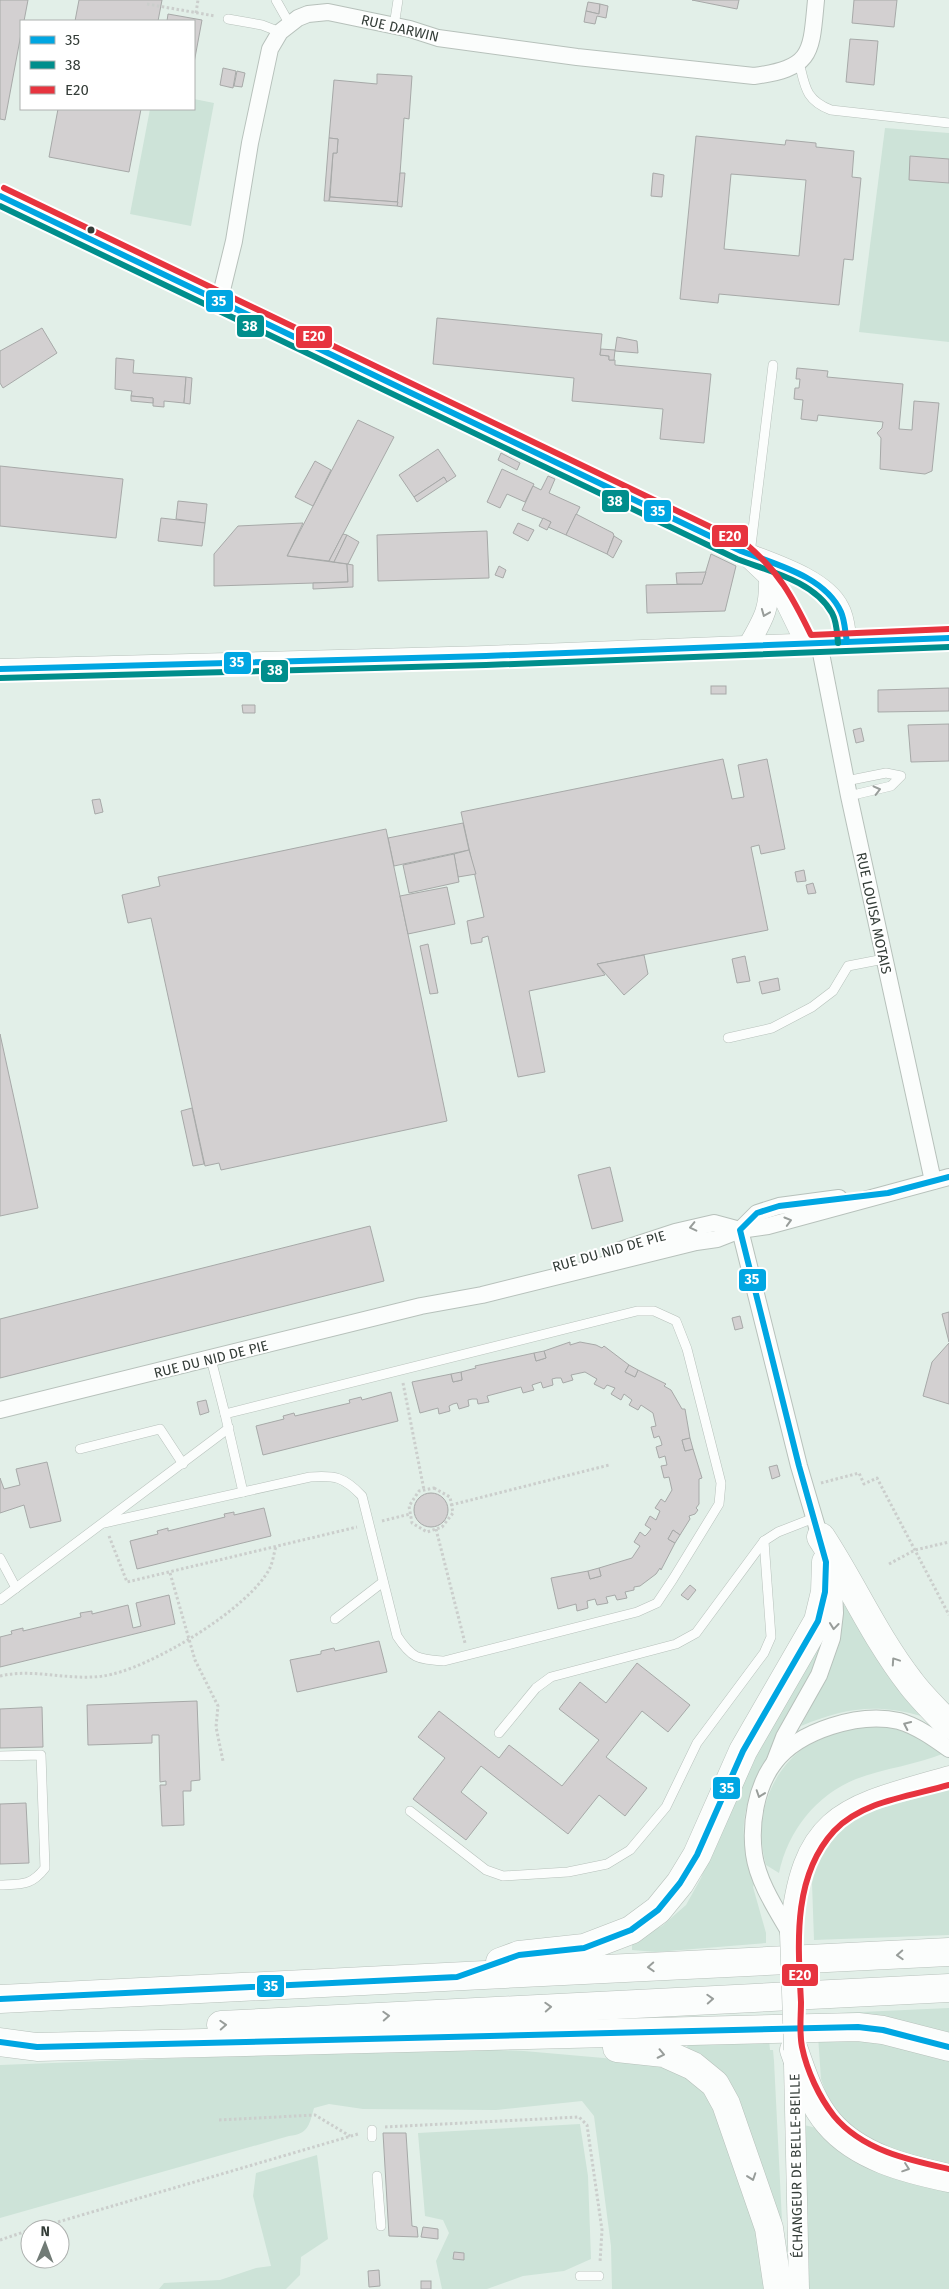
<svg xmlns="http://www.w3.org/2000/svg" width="949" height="2289" viewBox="0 0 949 2289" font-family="'Fira Sans',sans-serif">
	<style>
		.green { fill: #cde3d8 }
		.building { fill: #d3d0d1; stroke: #a7a9a8; fill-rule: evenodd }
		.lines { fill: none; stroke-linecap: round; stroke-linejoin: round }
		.service-casing { stroke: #b7c1bb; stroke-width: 10 }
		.minor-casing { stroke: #b7c1bb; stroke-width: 18 }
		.tertiary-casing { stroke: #b7c1bb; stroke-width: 21 }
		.trunk-casing { stroke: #b7c1bb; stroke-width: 29 }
		.path { stroke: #cbcecc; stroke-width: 3; stroke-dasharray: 2.5 2.5; stroke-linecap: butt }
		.service { stroke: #fbfdfc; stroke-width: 9 }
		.minor { stroke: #fbfdfc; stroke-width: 16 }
		.tertiary { stroke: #fbfdfc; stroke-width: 20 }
		.trunk { stroke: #fbfdfc; stroke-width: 28 }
		.tertiary-bridge-casing { stroke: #b7c1bb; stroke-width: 21; stroke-linecap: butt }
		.tertiary-bridge { stroke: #fbfdfc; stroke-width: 20 }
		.bus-1-casing { stroke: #fff; stroke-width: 10 }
		.bus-2-casing { stroke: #fff; stroke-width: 10 }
		.bus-3-casing { stroke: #fff; stroke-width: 10 }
		.bus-1 { stroke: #00a6e2; stroke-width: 6 }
		.bus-2 { stroke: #008e8c; stroke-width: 6 }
		.bus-3 { stroke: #e7343f; stroke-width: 6 }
		.oneway { stroke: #989d9a }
		.bus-dot { fill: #343d38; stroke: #fff; stroke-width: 2 }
		.labels { text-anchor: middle; stroke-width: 4; stroke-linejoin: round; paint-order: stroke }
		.street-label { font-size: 14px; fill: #343d38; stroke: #fff }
		.line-badge { stroke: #fff; stroke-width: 2 }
		.badge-label { font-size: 14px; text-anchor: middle; font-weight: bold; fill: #fff }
	</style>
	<rect width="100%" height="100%" fill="#e2efe8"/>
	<g class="green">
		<polygon points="194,99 214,103 191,226 130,214 150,109 194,109"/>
		<polygon points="885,128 949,133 949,342 859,332"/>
		<path d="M853,1603L921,1716C875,1703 844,1708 801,1726L832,1664L841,1631L843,1606Z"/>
		<path d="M823,1630L827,1639C818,1659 810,1679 800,1698C780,1739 748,1776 744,1823C742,1843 749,1863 755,1882L753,1887L766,1933V1943L656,1952L632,1950V1940L662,1926L686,1905L701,1878L734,1787Z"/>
		<path d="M868,1725C903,1729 916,1733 945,1753C916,1765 885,1768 856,1779C816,1795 788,1831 779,1873L766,1865C750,1808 779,1748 838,1731C848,1728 858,1727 868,1725Z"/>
		<polygon points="949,1789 949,1935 814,1940 812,1883 819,1856 836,1832 864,1813"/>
		<polygon points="949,2008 949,2041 817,2014"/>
		<polygon points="818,2036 863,2036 949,2056 949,2169 920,2165 857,2135 831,2106 821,2079"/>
		<polygon points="769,2040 770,2050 773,2050 774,2061 782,2221 781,2226 687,2047 689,2043"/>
		<path d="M450,2048L524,2051L672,2064L714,2100L761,2244L767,2289H612L611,2246L594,2116L582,2101L496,2110L363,2109L329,2104L314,2108C309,2126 308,2134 289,2136L0,2218V2065Z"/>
		<polygon points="580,2124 588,2176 591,2259 564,2271 523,2276 487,2289 442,2289 436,2261 449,2233 443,2220 425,2216 418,2133"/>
		<polygon points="804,2125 825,2130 949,2187 949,2289 807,2289"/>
		<polygon points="317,2155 328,2239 301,2257 300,2275 286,2289 159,2289 164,2283 220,2280 256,2268 271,2266 253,2196 256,2173"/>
	</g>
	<g class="building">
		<polygon points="0,0 28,0 24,21 21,21 21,34 5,120 0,119"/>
		<polygon points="79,0 162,0 158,21 75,21"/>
		<polygon points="692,0 739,0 737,9"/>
		<polygon points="854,0 897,0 894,27 852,23"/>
		<polygon points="588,2 600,4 599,14 586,11"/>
		<polygon points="600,4 608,6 606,18 597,16 595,24 584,22 586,11 599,14"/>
		<polygon points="168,14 202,20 194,63 194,21 167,21"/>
		<polygon points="850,39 878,41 874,85 846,82"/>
		<polygon points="223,68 236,71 233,88 220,85"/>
		<polygon points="237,71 245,73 242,87 234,86"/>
		<polygon points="377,74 412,76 409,119 404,118 398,202 330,197 333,153 337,153 338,139 329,138 334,80 377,84"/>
		<polygon points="58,109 141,109 129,172 49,157"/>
		<path d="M696,136L785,145L786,140L816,143V147L854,151L852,177L861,178L853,260L844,259L839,305L719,294L718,303L680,299ZM731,174L806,180L799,256L724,249Z"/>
		<polygon points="329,138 338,139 337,153 333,153 329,201 324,201"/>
		<polygon points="910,156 949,159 949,183 909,180"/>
		<polygon points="400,173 405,173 402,207 397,206"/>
		<polygon points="653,173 664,175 662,197 651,196"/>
		<polygon points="330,197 398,202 397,206 329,201"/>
		<polygon points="437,318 602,334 600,355 609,356 609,360 615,360 615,365 711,374 704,443 660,439 663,409 572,401 574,378 433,364"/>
		<polygon points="42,328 57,353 3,388 0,383 0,351"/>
		<polygon points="617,337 637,341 638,353 615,351"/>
		<polygon points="601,349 615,350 614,360 609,360 609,356 600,355"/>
		<polygon points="116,358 134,360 133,373 186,377 184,403 164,401 164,407 153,406 153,398 131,396 132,391 115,389"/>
		<polygon points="797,368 828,371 827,377 903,384 899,429 912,430 914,401 939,403 932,471 925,474 880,469 881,438 877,433 882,428 883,422 818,415 817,421 801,419 803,400 794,399 795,388 799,388 800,379 796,379"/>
		<polygon points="186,377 192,378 190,404 184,403"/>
		<polygon points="131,396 153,398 153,403 131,401"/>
		<polygon points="358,420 394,437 343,534 329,561 287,556"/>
		<polygon points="438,449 456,476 447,482 444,477 414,497 399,475"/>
		<polygon points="501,453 520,463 517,470 498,460"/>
		<polygon points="315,461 331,470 313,506 295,497"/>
		<polygon points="0,466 123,479 116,538 0,526"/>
		<polygon points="502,469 534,484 525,502 507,494 500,508 487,502"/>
		<polygon points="548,476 555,479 549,493 580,507 566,535 548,527 551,522 522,510 533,486 541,490"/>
		<polygon points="444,477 447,482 417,502 414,497"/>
		<polygon points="178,501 207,504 205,523 176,519"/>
		<polygon points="576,514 613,533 614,536 607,554 566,535"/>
		<polygon points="161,518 205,523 202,546 158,541"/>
		<polygon points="543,518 551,522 547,530 539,526"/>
		<polygon points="303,523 287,556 347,564 348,582 214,586 214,554 238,526"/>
		<polygon points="518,523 534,530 528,541 513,533"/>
		<polygon points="487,531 489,578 378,581 377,535"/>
		<polygon points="343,534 347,535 334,562 329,561"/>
		<polygon points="347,535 359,542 348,564 334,562"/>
		<polygon points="614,536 622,541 613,558 607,554"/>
		<polygon points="711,554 736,566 725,611 647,613 646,585 702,584"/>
		<polygon points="347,564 353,565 353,587 313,589 313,583 348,582"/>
		<polygon points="499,566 506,570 503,578 495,575"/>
		<polygon points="706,572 702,584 677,584 676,573"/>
		<rect x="711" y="686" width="15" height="8"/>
		<polygon points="949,688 949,711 878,712 878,690"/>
		<polygon points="242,705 255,705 255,713 243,713"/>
		<polygon points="949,724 949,761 911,762 908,725"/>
		<polygon points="861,728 864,741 856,743 853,730"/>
		<polygon points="723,759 732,799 744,797 738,765 767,759 785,849 761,854 759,845 751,847 768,930 597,964 605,975 529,991 545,1072 518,1077 488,936 482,938 482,942 471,944 467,921 484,917 461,812"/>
		<polygon points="100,799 103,812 95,814 92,800"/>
		<polygon points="463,823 469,850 394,866 388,838"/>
		<polygon points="386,829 447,1121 221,1170 219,1163 205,1166 151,918 128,923 122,895 160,886 158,877"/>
		<polygon points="469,850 476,874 458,877 454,854"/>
		<polygon points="454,854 459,882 409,893 403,865"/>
		<polygon points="804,870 806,881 797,882 795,872"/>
		<polygon points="813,883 816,893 808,894 806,885"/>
		<polygon points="447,887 455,924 408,934 400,896"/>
		<polygon points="428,944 438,993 430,994 420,946"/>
		<polygon points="644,955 648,974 624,995 597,964"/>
		<polygon points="745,956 750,981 737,983 732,959"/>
		<polygon points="778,978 780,990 762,994 759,982"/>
		<polygon points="0,1034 38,1208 0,1216"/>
		<polygon points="192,1108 204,1164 193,1166 181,1111"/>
		<polygon points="610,1167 623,1221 592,1229 578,1175"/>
		<polygon points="370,1226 384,1281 0,1378 0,1319"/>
		<polygon points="949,1312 949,1342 942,1314"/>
		<polygon points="740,1316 743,1328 735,1330 732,1318"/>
		<polygon points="570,1342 570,1345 580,1342 596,1345 602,1348 604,1346 629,1365 625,1372 635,1377 638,1370 666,1384 664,1386 671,1390 682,1409 685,1409 690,1438 682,1440 685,1451 693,1449 702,1478 699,1479 699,1504 696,1508 698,1510 695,1514 689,1516 690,1519 680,1535 673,1530 668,1539 675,1543 661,1570 660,1568 656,1574 640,1586 634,1587 634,1590 625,1592 627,1598 617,1600 615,1595 606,1597 608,1603 597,1605 595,1599 587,1601 588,1608 577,1611 576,1604 558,1609 551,1578 588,1571 590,1579 601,1576 599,1568 632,1558 640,1546 634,1542 640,1532 645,1536 648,1533 651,1529 645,1525 650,1516 656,1520 660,1511 655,1508 661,1499 665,1502 672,1490 669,1477 664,1478 661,1466 667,1465 665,1456 659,1458 656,1447 662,1445 661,1441 659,1436 654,1438 651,1427 656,1426 653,1413 641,1405 638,1410 629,1405 632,1400 624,1394 621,1400 611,1394 615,1388 607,1385 604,1389 594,1384 597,1379 585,1372 571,1375 573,1380 563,1383 561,1378 556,1378 552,1379 553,1385 543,1388 541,1382 532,1385 534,1390 523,1393 521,1387 487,1396 489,1402 478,1404 477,1399 472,1399 468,1400 469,1406 459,1409 457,1403 453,1404 449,1406 450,1411 439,1414 438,1408 420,1413 412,1382 451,1374 453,1382 462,1380 461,1372 476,1368 475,1366 534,1353 536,1361 546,1358 544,1351"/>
		<polygon points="949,1343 949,1404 923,1396 932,1362"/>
		<polygon points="544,1351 546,1358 536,1361 534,1353"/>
		<polygon points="629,1365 638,1370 635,1377 625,1372"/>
		<polygon points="461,1372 462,1380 453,1382 451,1374"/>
		<polygon points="391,1392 398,1421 263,1455 256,1426 284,1419 283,1416 294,1413 295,1416 350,1403 349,1400 361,1397 362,1400"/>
		<polygon points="206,1400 209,1412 200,1415 197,1402"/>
		<polygon points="690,1438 693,1449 685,1451 682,1440"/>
		<polygon points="47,1462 61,1521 30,1528 24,1505 0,1513 0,1478 4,1489 20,1485 16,1469"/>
		<polygon points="777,1465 780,1476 772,1479 769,1467"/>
		<circle cx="431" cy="1510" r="17"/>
		<polygon points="264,1508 271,1536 137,1569 130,1541 158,1534 157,1531 168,1528 168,1531 225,1517 224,1514 234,1512 234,1515"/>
		<polygon points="673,1530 680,1535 675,1543 668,1539"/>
		<polygon points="599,1568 601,1576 590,1579 588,1571"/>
		<polygon points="690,1585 696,1590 688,1600 681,1595"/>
		<polygon points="169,1595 175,1624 0,1667 0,1637 12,1634 11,1631 23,1628 23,1631 81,1617 80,1613 92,1611 92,1614 128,1605 133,1628 141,1626 136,1603"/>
		<polygon points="379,1641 387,1672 297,1692 290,1660 321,1654 321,1651 334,1648 335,1651"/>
		<polygon points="637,1663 690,1705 668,1732 642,1711 606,1757 647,1788 625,1816 599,1795 568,1834 481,1766 461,1792 487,1813 466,1840 413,1799 445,1758 418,1737 439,1711 499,1758 509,1745 562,1786 599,1740 559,1709 580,1682 606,1703"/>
		<polygon points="197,1701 200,1780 191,1781 191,1791 183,1791 184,1825 162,1826 160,1785 166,1785 166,1781 160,1782 159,1735 152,1735 152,1743 88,1745 87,1705"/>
		<polygon points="42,1707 43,1747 0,1748 0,1709"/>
		<polygon points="26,1803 29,1863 0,1864 0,1804"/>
		<polygon points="383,2133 406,2133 412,2226 417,2227 418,2237 389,2236"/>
		<polygon points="423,2227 438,2229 438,2239 421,2237"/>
		<polygon points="454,2252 464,2253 464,2260 453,2259"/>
		<polygon points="379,2270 380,2286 369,2287 368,2271"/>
		<rect x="421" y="2281" width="10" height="8"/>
	</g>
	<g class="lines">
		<defs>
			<g id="service">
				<polyline points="276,0 289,23"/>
				<polyline points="228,19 262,25 280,32"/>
				<polyline points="394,26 398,0"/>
				<path d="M799,62C805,86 805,100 831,110L949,123"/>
				<polyline points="750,554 773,365"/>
				<polyline points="846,781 886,773 901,776 891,786 849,796"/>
				<polyline points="728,1038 772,1028 812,1007 833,991 848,966 884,959"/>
				<polyline points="225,1414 243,1492"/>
				<polyline points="80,1449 160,1429 183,1464"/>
				<path d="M104,1523L310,1477C335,1475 344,1477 362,1496L397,1636C412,1659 418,1659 444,1661L637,1612L657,1603L673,1579L719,1504L721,1483L687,1349L676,1321L654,1311H637L225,1414L211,1359"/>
				<polyline points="0,1558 16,1588"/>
				<polyline points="0,1600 229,1428"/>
				<polyline points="335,1619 383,1582"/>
				<polyline points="499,1733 536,1688 551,1677 676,1644 696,1633 764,1541"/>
				<path d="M0,1756L41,1755L45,1868C31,1886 22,1884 0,1885"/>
				<polyline points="410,1811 486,1870 503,1876 568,1872 607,1864 630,1850 666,1807 697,1743 764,1653 771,1637 764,1541 778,1532 814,1518"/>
				<polyline points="372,2130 372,2137"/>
				<polyline points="377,2176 381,2226"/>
				<polyline points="580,2276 599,2276"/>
			</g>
			<g id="minor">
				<path d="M217,301L223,286L234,241L250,143L270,49L280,32L298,18L308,14L328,12L410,29L438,38L577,57L754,76C813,68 811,53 816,0"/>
				<polyline points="819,643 849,796 933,1181"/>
				<polyline points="740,1230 799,1466 822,1544"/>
				<polyline points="740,1230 757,1213 779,1206 839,1198"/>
				<polyline points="620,1250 675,1232 714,1223 740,1230"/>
				<polyline points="0,1410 421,1306 482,1295 696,1242 717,1239 740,1230 768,1226 949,1177"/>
				<polyline points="774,1763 784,1737 819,1675 832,1638 835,1613 834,1587"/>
				<path d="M790,1933C776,1909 758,1882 754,1854C750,1824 756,1787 774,1763C799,1730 860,1712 899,1721C917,1726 935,1739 949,1749"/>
			</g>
			<g id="tertiary">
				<path d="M0,196L741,551C771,563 825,579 839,608C845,618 845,631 847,642"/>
				<polyline points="750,559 769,577 786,603 806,644"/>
				<path d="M748,646C764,618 770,609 769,577"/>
				<polyline points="0,669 486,656 949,638"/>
				<path d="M790,1933C801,1811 845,1806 949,1776"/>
				<polyline points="794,2064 799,2289"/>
			</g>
			<g id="trunk">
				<path d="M821,1537C852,1584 875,1637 910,1682C921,1697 936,1711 949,1725"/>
				<polyline points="500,1962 519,1955 584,1948 631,1930 658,1910 680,1883 697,1855 743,1751 818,1621 825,1592 826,1562"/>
				<polyline points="0,1999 949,1952"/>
				<polyline points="221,2025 949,1988"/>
				<polyline points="0,2042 37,2047 858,2027 883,2030 949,2047"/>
				<polyline points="617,2048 664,2053 693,2066 715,2084 726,2104 769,2228 778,2289"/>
				<path d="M794,2050C803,2075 811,2102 829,2123C858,2157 906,2169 949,2178"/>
			</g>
		</defs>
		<use href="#service" class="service-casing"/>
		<use href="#minor" class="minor-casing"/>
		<use href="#tertiary" class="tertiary-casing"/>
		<use href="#trunk" class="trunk-casing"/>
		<g class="path">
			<polyline points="147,4 215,16"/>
			<polyline points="196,13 198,0"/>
			<polyline points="403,1383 424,1490"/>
			<polyline points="821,1483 859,1473 864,1484 877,1478 949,1615"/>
			<polygon points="434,1488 450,1497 453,1513 442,1527 427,1532 412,1523 409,1506 419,1491"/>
			<polyline points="451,1505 609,1465"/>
			<polyline points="382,1521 410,1514"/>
			<polyline points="436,1529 465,1643"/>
			<polyline points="109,1536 127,1582 357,1527"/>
			<polyline points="889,1564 915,1550 949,1542"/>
			<polyline points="170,1573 195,1660 218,1706 216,1727 223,1761"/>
			<path d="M0,1676C35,1668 68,1681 103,1676C148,1670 249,1609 270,1568C273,1561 274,1553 276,1546"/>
			<polyline points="219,2120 315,2115 350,2136"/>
			<polyline points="385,2127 579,2117 587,2125 602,2230 600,2262"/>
			<polyline points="34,2229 358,2134"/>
			<polyline points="0,2240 30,2230"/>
		</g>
		<use href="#service" class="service"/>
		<use href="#minor" class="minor"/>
		<use href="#tertiary" class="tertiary"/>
		<use href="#trunk" class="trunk"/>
		<defs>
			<polyline id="tertiary-bridge" points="790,1933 794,2050"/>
		</defs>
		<use href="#tertiary-bridge" class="tertiary-bridge-casing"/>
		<use href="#tertiary-bridge" class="tertiary-bridge"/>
		<defs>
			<g id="bus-1">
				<path d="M0,196L741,551C774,564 825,576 841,612C845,621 845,632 847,642"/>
				<polyline points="0,669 486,656 949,638"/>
				<polyline points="0,1999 457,1977 519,1955 584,1948 631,1930 658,1910 680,1883 697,1855 743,1751 818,1621 825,1592 826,1562 799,1466 740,1230 757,1213 779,1206 888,1193 949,1177"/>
				<polyline points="0,2042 37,2047 858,2027 883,2030 949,2047"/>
			</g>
			<g id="bus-2">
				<path d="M0,206L737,559C768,571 814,581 832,613C837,622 837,633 838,643"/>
				<polyline points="0,678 486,665 949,647"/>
			</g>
			<g id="bus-3">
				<path d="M4,188L746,544C779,572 792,596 811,635L949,629"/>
				<path d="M949,1785C911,1796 862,1801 834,1831C792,1877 798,1944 801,2002C801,2017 799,2032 802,2047C807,2071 819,2097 834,2116C862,2150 908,2160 949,2169"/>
			</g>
		</defs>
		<use href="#bus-1" class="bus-1-casing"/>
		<use href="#bus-2" class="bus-2-casing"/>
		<use href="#bus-3" class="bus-3-casing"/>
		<use href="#bus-1" class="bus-1"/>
		<use href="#bus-2" class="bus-2"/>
		<use href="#bus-3" class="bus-3"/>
	</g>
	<defs><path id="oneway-chevron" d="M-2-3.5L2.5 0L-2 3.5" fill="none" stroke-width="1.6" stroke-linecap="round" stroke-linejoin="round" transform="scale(1.25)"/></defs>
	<g class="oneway">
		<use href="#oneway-chevron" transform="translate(765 613) rotate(112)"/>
		<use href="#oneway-chevron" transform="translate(877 790) rotate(-14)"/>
		<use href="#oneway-chevron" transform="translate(788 1221) rotate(-16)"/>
		<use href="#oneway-chevron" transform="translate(693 1227) rotate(167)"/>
		<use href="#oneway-chevron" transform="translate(834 1626) rotate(96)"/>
		<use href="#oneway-chevron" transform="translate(895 1661) rotate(-124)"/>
		<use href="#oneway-chevron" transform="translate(907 1725) rotate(-155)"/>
		<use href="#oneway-chevron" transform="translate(760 1794) rotate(109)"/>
		<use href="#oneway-chevron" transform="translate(900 1955) rotate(177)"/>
		<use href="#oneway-chevron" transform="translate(651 1967) rotate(177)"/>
		<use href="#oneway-chevron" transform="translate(710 1999) rotate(-3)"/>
		<use href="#oneway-chevron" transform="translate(548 2007) rotate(-3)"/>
		<use href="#oneway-chevron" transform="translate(386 2016) rotate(-3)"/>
		<use href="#oneway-chevron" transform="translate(223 2025) rotate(-3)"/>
		<use href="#oneway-chevron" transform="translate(661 2054) rotate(12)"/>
		<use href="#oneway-chevron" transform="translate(906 2168) rotate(19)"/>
		<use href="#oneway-chevron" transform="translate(752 2177) rotate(71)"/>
	</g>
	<circle class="bus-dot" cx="91" cy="230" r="4.5"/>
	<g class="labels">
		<g class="street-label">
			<text transform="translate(400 28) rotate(13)" y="5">RUE DARWIN</text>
			<text transform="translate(874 913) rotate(78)" y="5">RUE LOUISA MOTAIS</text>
			<text transform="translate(609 1251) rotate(-16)" y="5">RUE DU NID DE PIE</text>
			<text transform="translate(211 1359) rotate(-14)" y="5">RUE DU NID DE PIE</text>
			<text transform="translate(796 2166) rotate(-91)" y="5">ÉCHANGEUR DE BELLE-BEILLE</text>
		</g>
	</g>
	<g class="line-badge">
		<rect x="205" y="289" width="29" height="24" rx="5" fill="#00a6e2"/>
		<rect x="236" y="314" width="29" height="24" rx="5" fill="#008e8c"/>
		<rect x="295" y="325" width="38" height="24" rx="5" fill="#e7343f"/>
		<rect x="601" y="489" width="29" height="24" rx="5" fill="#008e8c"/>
		<rect x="643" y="499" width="29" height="24" rx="5" fill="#00a6e2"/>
		<rect x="711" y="524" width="38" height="24" rx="5" fill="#e7343f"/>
		<rect x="223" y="651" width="29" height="24" rx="5" fill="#00a6e2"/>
		<rect x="260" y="659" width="29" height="24" rx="5" fill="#008e8c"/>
		<rect x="738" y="1268" width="29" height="24" rx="5" fill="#00a6e2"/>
		<rect x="712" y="1776" width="29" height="24" rx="5" fill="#00a6e2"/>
		<rect x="781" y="1963" width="38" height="24" rx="5" fill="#e7343f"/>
		<rect x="256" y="1974" width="29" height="24" rx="5" fill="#00a6e2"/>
	</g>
	<g class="badge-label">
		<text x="219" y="306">35</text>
		<text x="250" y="331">38</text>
		<text x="314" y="341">E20</text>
		<text x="615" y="506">38</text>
		<text x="658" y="516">35</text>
		<text x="730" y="541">E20</text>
		<text x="237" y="667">35</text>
		<text x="275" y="675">38</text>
		<text x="752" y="1284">35</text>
		<text x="727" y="1793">35</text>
		<text x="800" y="1980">E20</text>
		<text x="271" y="1991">35</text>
	</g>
	<rect x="20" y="20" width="175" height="90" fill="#ffffff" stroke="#aeb1af"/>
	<rect x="30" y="36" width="25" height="8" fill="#00a6e2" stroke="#aeb1af"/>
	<text x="65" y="45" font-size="15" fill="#343d38">35</text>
	<rect x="30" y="61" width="25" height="8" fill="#008e8c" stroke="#aeb1af"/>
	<text x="65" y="70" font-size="15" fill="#343d38">38</text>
	<rect x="30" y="86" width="25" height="8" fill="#e7343f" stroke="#aeb1af"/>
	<text x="65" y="95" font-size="15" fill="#343d38">E20</text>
	<g transform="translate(45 2244) rotate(1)"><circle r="24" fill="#ffffff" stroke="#aeb1af"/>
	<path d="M0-4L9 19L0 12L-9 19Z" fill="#717b76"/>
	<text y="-8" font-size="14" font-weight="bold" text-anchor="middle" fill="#343d38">N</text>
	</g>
</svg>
